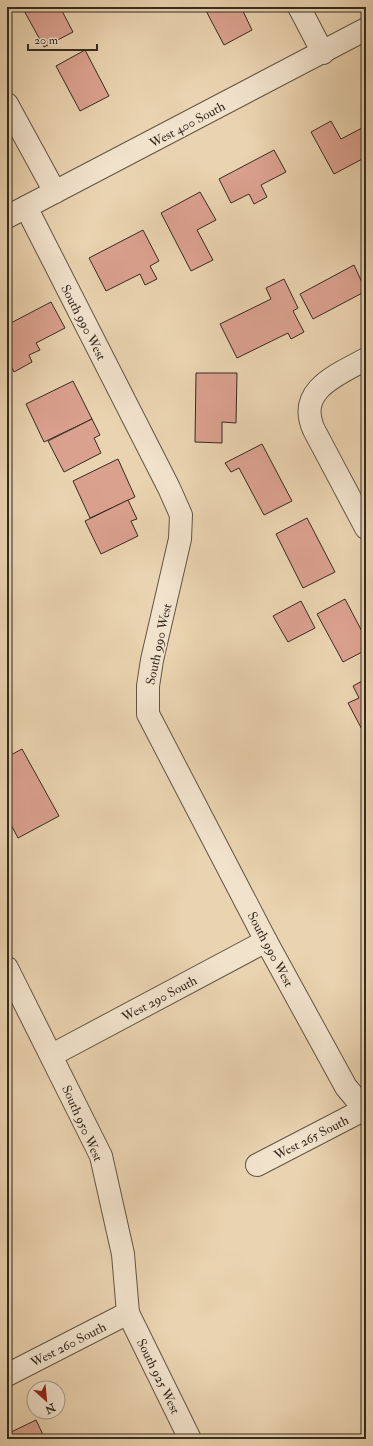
<svg xmlns="http://www.w3.org/2000/svg" width="373" height="1446" viewBox="0 0 373 1446" font-family="'IM FELL Double Pica',serif">
	<style>
		.building { fill: #dba18f; stroke: #352b20 }
		.lines { fill: none; stroke-linecap: round; stroke-linejoin: round }
		.minor-casing { stroke: #625544; stroke-width: 24 }
		.minor { stroke: #f1e2cc; stroke-width: 22 }
		.labels { text-anchor: middle; stroke-width: 3; stroke-linejoin: round; paint-order: stroke }
		.street-label { font-size: 13px; fill: #352b20; stroke: #f1e2cc }
	</style>
	<rect width="100%" height="100%" fill="#ead3b0"/>
	<filter id="stains"><feTurbulence type="fractalNoise" baseFrequency=".005" numOctaves="4"/><feColorMatrix values="0 0 0 0 .2 0 0 0 0 .09 0 0 0 0 .02 0 0 0 .5 -.17"/></filter>
	<radialGradient id="worn" r=".72"><stop offset=".6" stop-color="#630" stop-opacity="0"/><stop offset="1" stop-color="#630" stop-opacity=".3"/></radialGradient>
	<g class="building">
		<polygon points="22,7 70,7 62,11 73,32 44,47"/>
		<polygon points="204,7 241,7 252,30 224,45"/>
		<polygon points="85,50 109,96 80,111 56,66"/>
		<polygon points="331,121 341,139 366,126 366,157 334,174 311,132"/>
		<polygon points="274,150 286,172 261,185 267,197 254,204 249,194 231,203 219,179"/>
		<polygon points="200,192 216,220 197,230 213,260 191,271 161,213"/>
		<polygon points="143,230 159,261 150,266 157,279 145,285 140,274 106,291 89,258"/>
		<polygon points="354,265 366,291 313,319 300,294"/>
		<polygon points="284,279 298,308 293,311 304,332 291,339 288,333 237,358 220,324 271,299 266,288"/>
		<polygon points="51,302 65,328 36,343 40,350 29,355 32,362 14,372 7,359 7,325"/>
		<polygon points="196,373 237,373 236,423 222,422 222,443 195,442"/>
		<polygon points="73,381 92,419 44,442 26,404"/>
		<polygon points="92,419 100,435 94,438 101,453 64,472 48,441"/>
		<polygon points="262,444 292,501 264,515 239,468 231,472 225,463"/>
		<polygon points="118,459 135,497 90,518 73,481"/>
		<polygon points="128,500 137,519 131,521 138,536 101,554 85,521"/>
		<polygon points="307,518 335,572 303,588 276,534"/>
		<polygon points="345,599 366,639 366,650 343,662 317,614"/>
		<polygon points="301,601 315,628 288,642 273,616"/>
		<polygon points="366,679 366,737 348,703 359,698 353,686"/>
		<polygon points="22,749 59,816 18,838 7,817 7,757"/>
		<polygon points="36,1420 45,1439 7,1439 7,1434"/>
	</g>
	<g class="lines">
		<defs>
			<g id="minor">
				<polyline points="299,7 323,53"/>
				<polyline points="7,104 55,192"/>
				<polyline points="26,207 169,488 181,515 180,539 152,660 148,686 148,714 266,941 346,1087 366,1111"/>
				<polyline points="7,217 366,29"/>
				<path d="M366,359C337,375 296,390 314,430L366,528"/>
				<polyline points="7,968 101,1156 123,1254 128,1313 190,1439"/>
				<polyline points="52,1055 266,941"/>
				<polyline points="257,1165 365,1109"/>
				<polyline points="7,1375 128,1313"/>
			</g>
		</defs>
		<use href="#minor" class="minor-casing"/>
		<use href="#minor" class="minor"/>
	</g>
	<g class="labels">
		<g class="street-label">
			<text transform="translate(187 124) rotate(-28)" y="5">West 400 South</text>
			<text transform="translate(84 322) rotate(63)" y="5">South 990 West</text>
			<text transform="translate(158 644) rotate(-78)" y="5">South 990 West</text>
			<text transform="translate(271 949) rotate(62)" y="5">South 990 West</text>
			<text transform="translate(159 998) rotate(-28)" y="5">West 290 South</text>
			<text transform="translate(83 1123) rotate(66)" y="5">South 950 West</text>
			<text transform="translate(311 1137) rotate(-27)" y="5">West 265 South</text>
			<text transform="translate(68 1344) rotate(-27)" y="5">West 260 South</text>
			<text transform="translate(159 1376) rotate(64)" y="5">South 925 West</text>
		</g>
	</g>
	<rect width="373" height="1446" fill="none" stroke="#ead3b0" stroke-width="24"/>
	<rect x="8" y="8" width="357" height="1430" fill="none" stroke="#352b20" stroke-width="2"/>
	<rect x="12" y="12" width="349" height="1422" fill="none" stroke="#352b20"/>
	<g transform="translate(46 1400) rotate(153)"><circle r="19" fill="#f1e2cc" stroke="#a69987"/>
	<path d="M0-3L7 15L0 10L-7 15Z" fill="#8f2418"/>
	<text y="-6" font-size="11" font-weight="bold" text-anchor="middle" fill="#352b20">N</text>
	</g>
	<path d="M28 44v6h69v-6" fill="none" stroke="#352b20" stroke-width="2"/>
	<text x="34" y="44" font-size="12" fill="#352b20" stroke="#f1e2cc" stroke-width="3" paint-order="stroke">20 m</text>
	<rect width="100%" height="100%" filter="url(#stains)"/>
	<rect width="100%" height="100%" fill="url(#worn)"/>
</svg>
